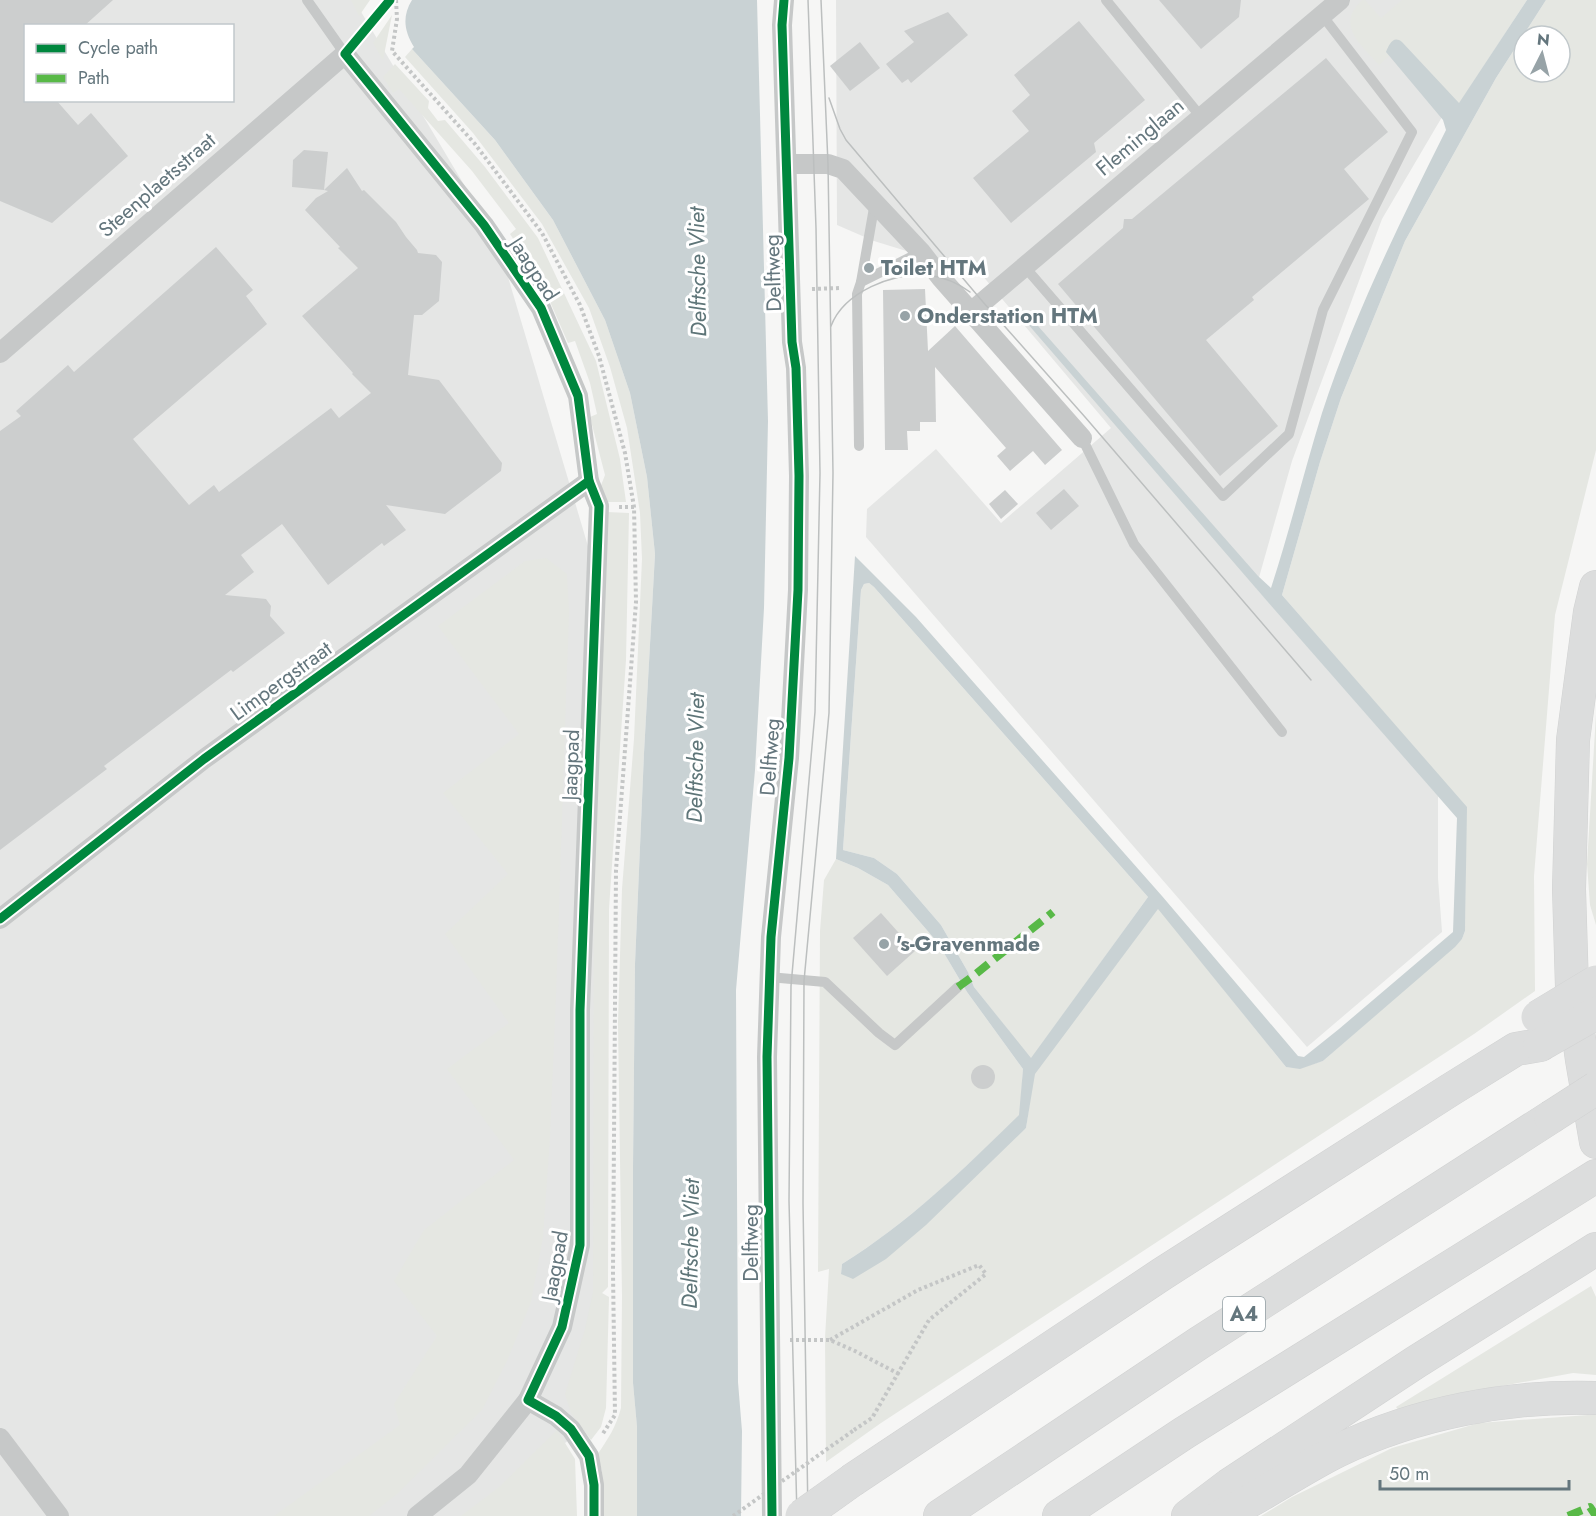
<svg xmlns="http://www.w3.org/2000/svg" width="1596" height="1516" viewBox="0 0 1596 1516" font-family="Jost,sans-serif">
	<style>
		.built { fill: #e5e6e5; fill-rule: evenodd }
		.green { fill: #e5e7e2; fill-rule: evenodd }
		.water { fill: #c9d2d4; fill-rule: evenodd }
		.building { fill: #cccece }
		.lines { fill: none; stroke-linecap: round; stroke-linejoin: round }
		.highway-casing { stroke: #d1d2d2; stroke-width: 34 }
		.path { stroke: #c4c6c6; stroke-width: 4; stroke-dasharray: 3 3; stroke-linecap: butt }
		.lane { stroke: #c6c8c8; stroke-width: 10 }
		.street { stroke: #c6c8c8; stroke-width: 20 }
		.highway { stroke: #dcdddd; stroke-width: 33 }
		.tram { stroke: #bcbfbf; stroke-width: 1.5 }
		.highway-bridge-casing { stroke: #d1d2d2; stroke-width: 34; stroke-linecap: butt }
		.path-bridge { stroke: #c4c6c6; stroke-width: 4; stroke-dasharray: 3 3; stroke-linecap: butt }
		.highway-bridge { stroke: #dcdddd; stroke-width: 33 }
		.quiet { stroke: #58b947; stroke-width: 8; stroke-dasharray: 15 8; stroke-linecap: butt }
		.cycleway-casing { stroke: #fff; stroke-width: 13 }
		.cycleway { stroke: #00873e; stroke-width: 9 }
		.poi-dot { fill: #97a3a7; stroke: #fff; stroke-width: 2 }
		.labels { text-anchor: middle; stroke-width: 6; stroke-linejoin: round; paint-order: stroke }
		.shield { fill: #fff; stroke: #929fa4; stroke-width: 1.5 }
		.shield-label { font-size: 20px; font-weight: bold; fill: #64767d }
		.street-label { font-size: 21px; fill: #64767d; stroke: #fff }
		.poi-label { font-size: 21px; font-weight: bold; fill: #64767d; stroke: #fff; text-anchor: start }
		.water-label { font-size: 22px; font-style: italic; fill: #5e7578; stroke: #fff }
	</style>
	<rect width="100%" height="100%" fill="#f6f6f5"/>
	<g class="built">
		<path d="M0,0H354L497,240L593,563L596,1419L471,1516H0ZM26,26H232V100H26Z"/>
		<polygon points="836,0 1514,0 1502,15 1382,219 1292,461 1256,588 1438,796 1438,878 1442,932 1307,1047 866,537 867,509 936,449 1001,523 1111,428 981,274 874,241 837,225"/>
	</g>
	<g class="green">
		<polygon points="351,0 370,0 359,16"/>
		<path d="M1362,0H1365L1381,18L1402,0H1527L1459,104L1402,42L1386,52L1389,56L1379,65C1361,44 1335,26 1362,0Z"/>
		<path d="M1546,0H1596V450L1555,615L1534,876L1535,991L1474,1034L881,1423L826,1462L825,1338L829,1269L818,1272L820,931L824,880L836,859L858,868L888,885L938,943L967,992L1023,1069L1020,1115C964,1169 908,1223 842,1264L841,1274L1026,1128L1034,1074L1158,908L1286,1067L1300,1068L1323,1061L1462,939L1465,931L1466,807L1282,595L1320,462L1341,398L1405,241L1496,78ZM1524,36H1560V72H1524Z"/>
		<polygon points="392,15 383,60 373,43"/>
		<path d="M412,49L495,140L553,220L605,320L630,393L647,477L655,554L644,753L635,964L633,1167V1383L637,1427V1516H603L602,1471L597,1455C608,1439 616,1427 621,1408L622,1296L618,1023L622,889L634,739L642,559L640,513L627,428L610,367L589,308L542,224L473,133L405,57Z"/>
		<polygon points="395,64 429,101 428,108 438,121 445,120 485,167 538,238 596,361 620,459 626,502 602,502 600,488 605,475 590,417 597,414 590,383 575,341 568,343 548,297 554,293 524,243 518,246 510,234 516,229 472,171 399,89 393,93 383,77"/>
		<polygon points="607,512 629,513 626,660 609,909 608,1287 602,1293 609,1297 606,1408 601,1427 591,1440 571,1413 565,1394 585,1329 593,1293 594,836"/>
		<polygon points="546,558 567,574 569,610 556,996 550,1137 543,1237 531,1302 507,1361 482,1410 397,1494 369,1516 274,1516 400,1425 394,1404 437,1336 394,1281 424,1230 514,1160 447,1069 509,1023 445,934 508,874 443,793 519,734 438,626 525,561"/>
		<polygon points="869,583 874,587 1148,897 1031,1059 974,987 968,972 941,925 897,874 874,858 843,850 861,590 864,584"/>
		<polygon points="1596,714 1596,925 1590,905 1587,864"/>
		<polygon points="1591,1286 1596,1297 1596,1375 1573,1373 1480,1390 1443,1398 1399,1411 1396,1407"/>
		<polygon points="1588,1415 1596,1415 1596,1516 1261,1516 1292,1497 1392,1448 1479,1423"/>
		<polygon points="557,1430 575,1459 577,1516 461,1516 499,1487"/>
	</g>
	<g class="water">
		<path d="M412,0H757L768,421L764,608L755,770L736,990L738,1382L742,1431L741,1516H637V1427L633,1383V1167L635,964L644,753L655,554L647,477L630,393L605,320L553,220L495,140L412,49L414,47C404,31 402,16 412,0Z"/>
		<path d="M1527,0H1546L1496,78L1405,241L1341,398L1320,462L1282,595L1467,807L1465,931L1462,939L1455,947L1323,1061L1300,1069L1286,1067L1158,909L1035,1074L1026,1128L926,1225L886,1259L853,1279L841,1274L842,1264C908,1223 964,1169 1019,1115L1023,1069L967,992L938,943L888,885L858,868L836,859L855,556L916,617L1162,896L1298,1056L1304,1057L1339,1029L1453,932L1457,818L1267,601L1027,323L1031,318L1258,576L1271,588C1290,530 1304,471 1322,413C1354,315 1400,222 1446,130L1443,120L1386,52C1389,45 1393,35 1402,42L1459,103ZM869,583L874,587L1148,897L1031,1058L974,987L968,972L941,925L897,874L874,858L843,850L861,590L864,584Z"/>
	</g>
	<g class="building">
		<polygon points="0,0 113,0 84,26 26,26 26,100 56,100 78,125 91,113 128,156 52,223 0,201"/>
		<polygon points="1159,0 1241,0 1239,17 1201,49"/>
		<polygon points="948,12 968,35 911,83 908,79 902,83 886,64 914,42 904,31"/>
		<polygon points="1079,21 1145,100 1094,143 1096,152 1011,223 973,178 1029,131 1012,111 1030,95 1014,75"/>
		<polygon points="860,42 880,68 850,91 830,66"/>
		<polygon points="1326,58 1388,132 1344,169 1369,199 1252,297 1254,300 1206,340 1278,426 1220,476 1058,284 1123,228 1124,219 1132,219"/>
		<polygon points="304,150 328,152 324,190 292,187 293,160"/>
		<polygon points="347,168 362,191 364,190 396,222 406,237 417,250 418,253 436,255 442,262 439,301 422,315 414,315 408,375 439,380 502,463 501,471 445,514 386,505 406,530 384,546 382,543 328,585 282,524 241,555 254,572 225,595 266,599 271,606 270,616 285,633 233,672 231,670 104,766 107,769 0,850 0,431 21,416 16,411 68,365 74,372 216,247 253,290 246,296 267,324 133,439 189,505 214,485 219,492 331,408 339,418 371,393 352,374 353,373 302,316 358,268 338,248 340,247 305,210 316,198 328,191 324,190"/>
		<polygon points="925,289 928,351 955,326 1062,450 1045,465 1033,451 1010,471 997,456 1006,448 935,367 936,422 920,422 920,431 907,431 908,450 885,450 883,290"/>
		<polygon points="1064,489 1079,506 1051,530 1036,513"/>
		<polygon points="1005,490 1018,504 1001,519 989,504"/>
		<polygon points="881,913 915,951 887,976 853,938"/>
		<circle cx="983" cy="1077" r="12"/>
	</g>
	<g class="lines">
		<defs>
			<g id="highway">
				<polyline points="1596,587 1590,612 1573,740 1569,889 1572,988 1582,1060 1596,1142"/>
				<polyline points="854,1479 1162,1274 1450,1090 1516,1049 1540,1045"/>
				<polyline points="940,1516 1199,1343 1551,1117"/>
				<polyline points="1059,1516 1184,1433 1596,1176"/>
				<polyline points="1188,1516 1229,1485 1416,1362 1596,1249"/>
				<path d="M1221,1516C1261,1497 1297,1471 1337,1451C1416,1413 1509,1395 1596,1398"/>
			</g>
		</defs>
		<use href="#highway" class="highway-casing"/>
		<g class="path">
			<polyline points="396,0 397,19 392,51 475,144 542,233 580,305 599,356 625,453 634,507 636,602 616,870 613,1272 615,1415 602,1435"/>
			<polyline points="812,289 840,288"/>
			<polyline points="619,507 634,507"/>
			<polyline points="790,1340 830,1340 855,1351 899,1374"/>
			<polyline points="830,1340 918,1290 979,1265 986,1274 929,1320 872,1418 854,1430"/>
		</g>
		<g class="lane">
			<polyline points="307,0 345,54"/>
			<polyline points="1106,0 1201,117"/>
			<polyline points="1024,266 1223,496 1289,434 1323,310 1412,132 1322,15"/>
			<polyline points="861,282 921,252"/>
			<polyline points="1082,438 1134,544 1282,732"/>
			<polyline points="859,446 857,294 861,282 875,202"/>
			<polyline points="769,977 825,982 879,1033 895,1045 958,987"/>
		</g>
		<g class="street">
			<polyline points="788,164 828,164 843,169 921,252 941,278 1082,438"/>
			<polyline points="971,312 1340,0"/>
			<polyline points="0,353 345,54 484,225 541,308 578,396 589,481 599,506 580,1010 580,1245 562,1327 528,1400 468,1475 417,1516"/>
			<polyline points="0,919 204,759 589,481"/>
			<polyline points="528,1400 556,1416 571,1429 589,1456 594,1485 594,1516"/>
			<polyline points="0,1438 59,1516"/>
			<polyline points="772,1516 767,1057 771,937 789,758 798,590 799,476 796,368 792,342 782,25 784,0"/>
		</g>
		<use href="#highway" class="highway"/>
		<g class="tram">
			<polyline points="829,98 840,129 846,140 983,302 1085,417 1311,680"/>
			<path d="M831,326C844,292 893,272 928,275C943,277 958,283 970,292"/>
			<polyline points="797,1516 789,1201 791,986 815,712 820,473 816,228 808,0"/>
			<polyline points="808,1516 803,1203 804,981 829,713 833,473 828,164 821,0"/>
		</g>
		<defs>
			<g id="highway-bridge">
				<polyline points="1538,1017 1596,982"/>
				<polyline points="1540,1045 1596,1013"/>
				<polyline points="1551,1117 1596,1088"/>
				<polyline points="802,1516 854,1479"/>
			</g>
		</defs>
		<use href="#highway-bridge" class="highway-bridge-casing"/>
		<polyline class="path-bridge" points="733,1516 854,1430"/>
		<use href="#highway-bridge" class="highway-bridge"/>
		<g class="quiet">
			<polyline points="958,987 972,977 1053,912"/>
			<polyline points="1568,1516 1590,1507 1596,1516"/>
		</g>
		<defs>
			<g id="cycleway">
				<polyline points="390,0 345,54 484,225 541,308 578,396 589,481 599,506 580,1010 580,1245 562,1327 528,1400 556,1416 571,1429 589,1456 594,1485 594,1516"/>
				<polyline points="0,919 204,759 589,481"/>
				<polyline points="772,1516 767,1057 771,937 789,758 798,590 799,476 796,368 792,342 782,25 784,0"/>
			</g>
		</defs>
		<use href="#cycleway" class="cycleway-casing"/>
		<use href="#cycleway" class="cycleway"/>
	</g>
	<g class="poi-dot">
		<circle cx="869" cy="268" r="6"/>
		<circle cx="905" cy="316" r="6"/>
		<circle cx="884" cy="944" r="6"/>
	</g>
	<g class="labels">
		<rect class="shield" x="1223" y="1297" width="42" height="34" rx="4.5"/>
		<g class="shield-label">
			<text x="1244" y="1321">A4</text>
		</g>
		<g class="street-label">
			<text transform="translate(1140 137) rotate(-40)" y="7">Fleminglaan</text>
			<text transform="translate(157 185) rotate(-41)" y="7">Steenplaetsstraat</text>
			<text transform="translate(534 269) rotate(57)" y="7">Jaagpad</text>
			<text transform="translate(773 273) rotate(-92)" y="7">Delftweg</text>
			<text transform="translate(281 681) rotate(-36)" y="7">Limpergstraat</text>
			<text transform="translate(770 757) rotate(-86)" y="7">Delftweg</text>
			<text transform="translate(571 765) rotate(-88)" y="7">Jaagpad</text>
			<text transform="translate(751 1243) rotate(-90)" y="7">Delftweg</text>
			<text transform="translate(555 1266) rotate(-80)" y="7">Jaagpad</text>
		</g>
		<g class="poi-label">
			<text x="881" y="275">Toilet HTM</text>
			<text x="917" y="323">Onderstation HTM</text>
			<text x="896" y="951">'s-Gravenmade</text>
		</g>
		<g class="water-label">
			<text transform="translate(697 272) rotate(-91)" y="8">Delftsche Vliet</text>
			<text transform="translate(695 758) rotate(-89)" y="8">Delftsche Vliet</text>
			<text transform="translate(690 1244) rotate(-89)" y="8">Delftsche Vliet</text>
		</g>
	</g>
	<rect x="24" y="24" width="210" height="78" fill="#ffffff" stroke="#c1c8cb" stroke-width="1.5"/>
	<rect x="36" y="44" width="30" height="9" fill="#00873e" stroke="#c1c8cb" stroke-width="1.5"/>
	<text x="78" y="54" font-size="18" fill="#64767d">Cycle path</text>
	<rect x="36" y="74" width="30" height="9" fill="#58b947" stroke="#c1c8cb" stroke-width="1.5"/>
	<text x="78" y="84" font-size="18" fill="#64767d">Path</text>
	<g transform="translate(1542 54) rotate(6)"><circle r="28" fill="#ffffff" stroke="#c1c8cb" stroke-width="1.5"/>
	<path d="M0-4.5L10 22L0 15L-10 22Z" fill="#97a3a7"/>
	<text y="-9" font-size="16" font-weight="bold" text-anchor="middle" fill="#64767d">N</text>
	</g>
	<path d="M1380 1480v9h189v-9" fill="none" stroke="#64767d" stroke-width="3"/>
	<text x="1389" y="1480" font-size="18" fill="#64767d" stroke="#ffffff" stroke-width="4.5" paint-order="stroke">50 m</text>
</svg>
